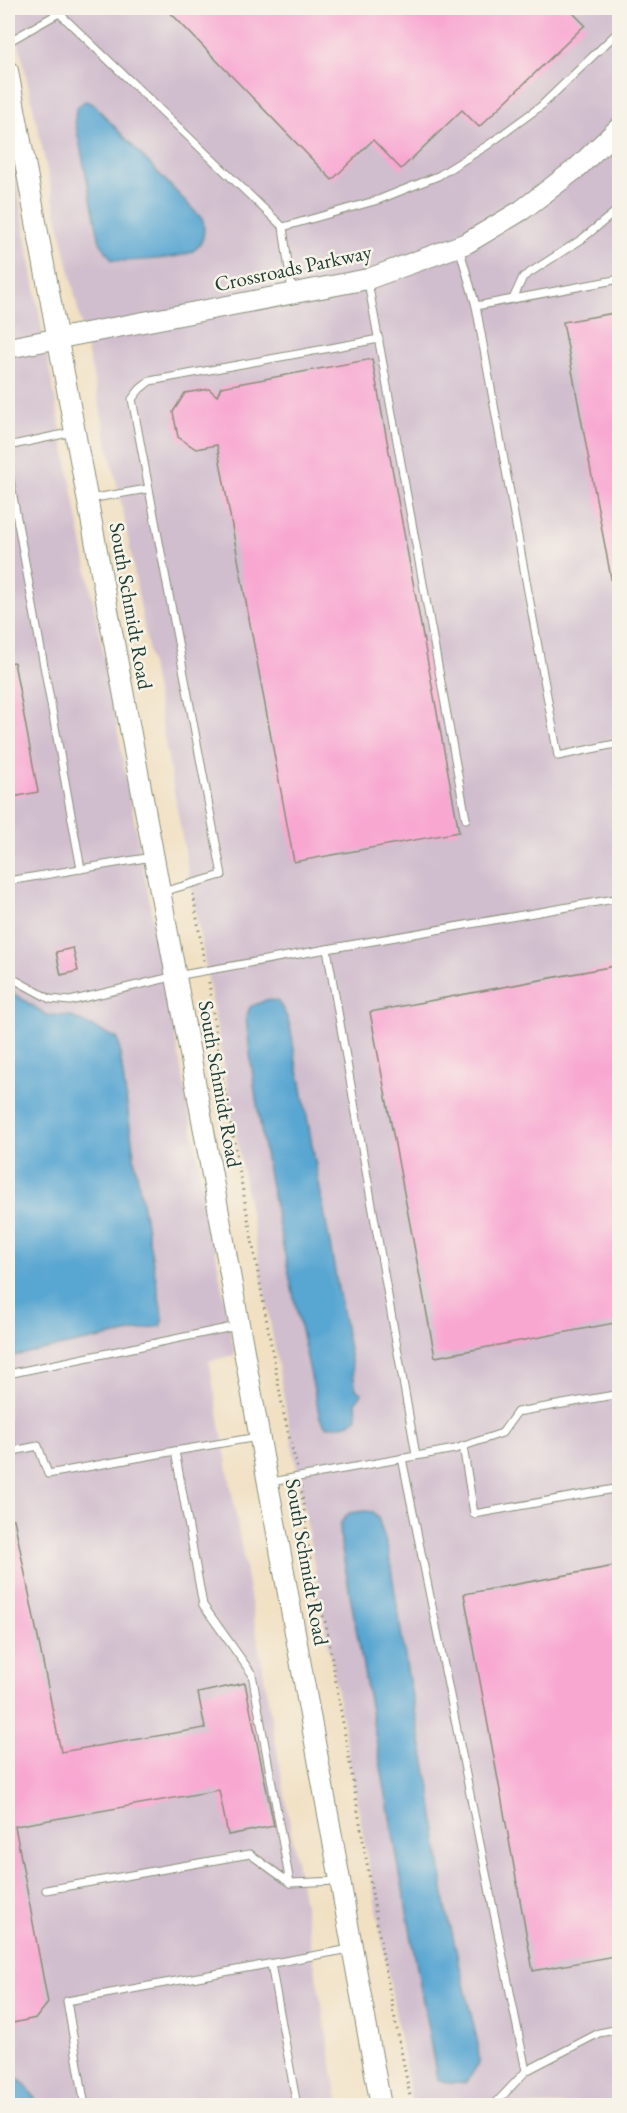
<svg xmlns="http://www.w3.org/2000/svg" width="627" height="2113" viewBox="0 0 627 2113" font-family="'EB Garamond',serif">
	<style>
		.industrial { fill: #d0bdcd }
		.water { fill: #59a6d2; stroke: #3c7283; stroke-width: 1.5 }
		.building { fill: #f8a7d1 }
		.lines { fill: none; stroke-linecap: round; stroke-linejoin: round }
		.lane-casing { stroke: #888e7b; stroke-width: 9 }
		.secondary-casing { stroke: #888e7b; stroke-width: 22 }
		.path { stroke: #888e7b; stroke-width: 3; stroke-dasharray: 1.5 4.5; stroke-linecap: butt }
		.lane { stroke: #fff; stroke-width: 7 }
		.secondary { stroke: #fff; stroke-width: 20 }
		.labels { text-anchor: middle; stroke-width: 5; stroke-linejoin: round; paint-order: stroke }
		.street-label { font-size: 21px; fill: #1f3d34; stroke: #f7f3e8 }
	</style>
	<rect width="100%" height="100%" fill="#f7f3e8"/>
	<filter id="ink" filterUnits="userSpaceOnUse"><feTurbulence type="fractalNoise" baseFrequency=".0167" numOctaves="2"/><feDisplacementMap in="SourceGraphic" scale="12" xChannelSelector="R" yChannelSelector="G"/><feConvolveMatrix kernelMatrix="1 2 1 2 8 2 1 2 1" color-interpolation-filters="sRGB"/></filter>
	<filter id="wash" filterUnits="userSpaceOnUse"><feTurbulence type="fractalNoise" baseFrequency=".008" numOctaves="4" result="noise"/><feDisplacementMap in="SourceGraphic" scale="24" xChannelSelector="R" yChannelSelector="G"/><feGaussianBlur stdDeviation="1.35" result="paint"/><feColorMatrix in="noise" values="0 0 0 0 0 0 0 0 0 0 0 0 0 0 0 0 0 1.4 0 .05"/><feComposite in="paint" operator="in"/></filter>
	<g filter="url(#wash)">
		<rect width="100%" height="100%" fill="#f1e0c2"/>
		<g class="industrial">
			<polygon points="11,8 619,8 619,2105 412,2105 124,516"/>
			<polygon points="8,133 41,324 235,1355 209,1361 339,2105 8,2105"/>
		</g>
		<g class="water">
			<path d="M85,101L93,104L203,220C205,233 204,245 191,252C177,259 128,262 112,260L100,242L75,121L76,108Z"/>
			<polygon points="8,994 14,994 47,1015 70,1016 118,1039 135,1163 163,1319 160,1326 8,1357"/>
			<path d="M266,1000L277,1001C296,1023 291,1052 300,1078L356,1389L362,1394L356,1401L357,1417C349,1426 338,1426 326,1426L320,1418C292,1286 259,1152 246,1017L250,1007Z"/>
			<polygon points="365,1511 372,1512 378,1518 388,1549 408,1676 431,1793 445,1903 478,2044 479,2064 465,2083 449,2083 437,2079 341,1544 340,1524 349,1513"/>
			<polygon points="8,2073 25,2084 40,2105 8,2105"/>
		</g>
		<g id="blocks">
			<g class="building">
				<polygon points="166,8 568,8 585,25 479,127 462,110 401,169 373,140 332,180"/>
				<polygon points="620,312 620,589 613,589 563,322"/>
				<polygon points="372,359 459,832 294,862 217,445 196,449 178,437 173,412 185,393 209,389 217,396 221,387"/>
				<polygon points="14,662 38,792 8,798 8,663"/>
				<polygon points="73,948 78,971 61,975 56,952"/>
				<polygon points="620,965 620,1322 435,1357 370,1012"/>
				<polygon points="8,1519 14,1519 61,1752 205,1728 198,1693 245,1683 274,1826 228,1835 219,1790 15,1826 48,2003 36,2018 8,2024"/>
				<polygon points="620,1565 620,1955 533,1971 464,1594"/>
			</g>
		</g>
	</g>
	<g filter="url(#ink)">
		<use href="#blocks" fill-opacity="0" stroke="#888e7b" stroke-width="1.5"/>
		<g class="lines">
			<defs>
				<g id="lane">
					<polyline points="59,13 283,227 292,292"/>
					<polyline points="8,42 59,13 57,8"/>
					<polyline points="283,227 378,200 438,176 488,145 541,106 620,30"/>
					<polyline points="459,247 476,306 620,279"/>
					<polyline points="368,282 466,819"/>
					<polyline points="513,299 523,277 582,239 620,208"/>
					<polyline points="476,306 558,756 620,743"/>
					<polyline points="8,446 73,432"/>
					<polyline points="8,469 81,869"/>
					<polyline points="89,499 147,489"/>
					<polyline points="8,881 152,857"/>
					<polyline points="162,892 222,875 132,399 140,389 150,381 379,339"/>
					<polyline points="327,949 620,898"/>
					<polyline points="8,976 50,999 70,1001 176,976 327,949 416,1455"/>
					<polyline points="8,1374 237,1326"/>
					<polyline points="463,1446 474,1514 620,1488"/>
					<polyline points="175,1451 258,1437"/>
					<polyline points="8,1452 38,1446 48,1474 175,1451 203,1605 252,1674 290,1883"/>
					<polyline points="402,1458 526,2071 493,2106"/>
					<polyline points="271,1482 455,1449 502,1433 517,1412 620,1394"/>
					<polyline points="46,1890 250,1854 290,1883 338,1881"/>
					<polyline points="271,1964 297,2106"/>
					<polyline points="526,2071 599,2033 620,2029"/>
					<polyline points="85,2106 67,2001 350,1949"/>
				</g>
				<g id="secondary">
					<polyline points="8,71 177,982 381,2106"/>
					<polyline points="8,348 368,279 467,243 522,210 577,168 620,127"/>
				</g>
			</defs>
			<use href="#lane" class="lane-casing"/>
			<use href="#secondary" class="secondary-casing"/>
			<g class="path">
				<polyline points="193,894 204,961"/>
				<polyline points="209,982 219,1060 284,1415 297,1468"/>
				<polyline points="301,1486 314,1592 326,1624 384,1963 412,2106"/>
			</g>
			<use href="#lane" class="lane"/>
			<use href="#secondary" class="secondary"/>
		</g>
	</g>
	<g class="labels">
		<g class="street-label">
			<text transform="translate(293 268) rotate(-12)" y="7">Crossroads Parkway</text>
			<text transform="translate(131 606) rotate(80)" y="7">South Schmidt Road</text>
			<text transform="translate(220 1084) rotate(80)" y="7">South Schmidt Road</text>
			<text transform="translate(307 1562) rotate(80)" y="7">South Schmidt Road</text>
		</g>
	</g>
	<rect width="627" height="2113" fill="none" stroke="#f7f3e8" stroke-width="30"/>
</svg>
